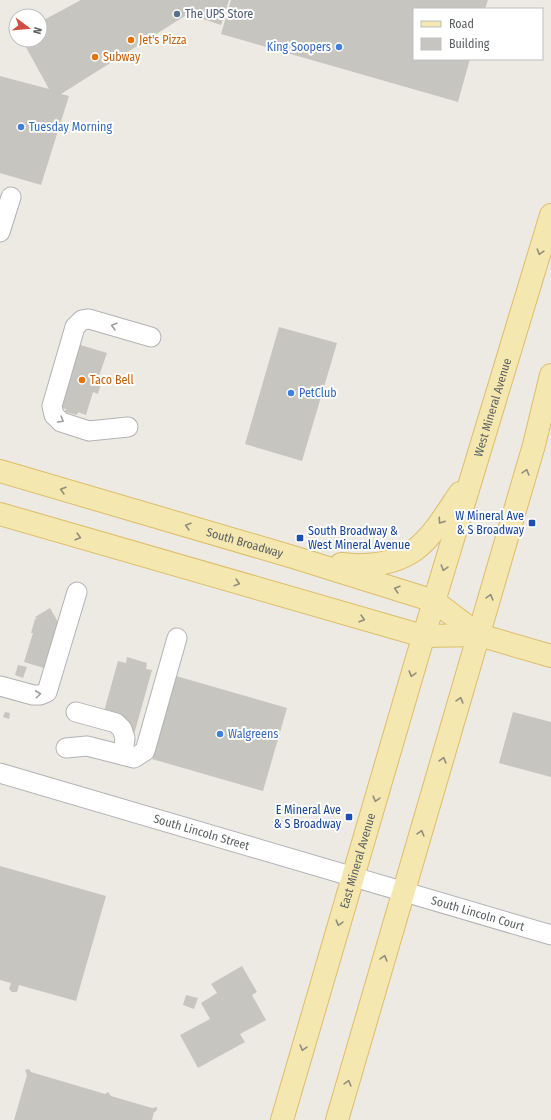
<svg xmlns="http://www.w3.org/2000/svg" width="551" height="1120" viewBox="0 0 551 1120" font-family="'Fira Sans Condensed',sans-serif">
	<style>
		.building { fill: #c7c5c0 }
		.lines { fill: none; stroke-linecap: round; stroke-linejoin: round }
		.minor-casing { stroke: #b0b3b6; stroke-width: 21 }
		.major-casing { stroke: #debd69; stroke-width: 24 }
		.minor { stroke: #fff; stroke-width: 19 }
		.major { stroke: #f4e8b0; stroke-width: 22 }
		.oneway { stroke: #918e7d }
		.oneway2 { stroke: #9d9ea1 }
		.service-dot { fill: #5c6f8a; stroke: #fff; stroke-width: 1.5 }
		.food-dot { fill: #e8710a; stroke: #fff; stroke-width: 1.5 }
		.shop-dot { fill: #3f7fe0; stroke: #fff; stroke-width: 1.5 }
		.transit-dot { fill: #1a4fb4; stroke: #fff; stroke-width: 1.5 }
		.labels { text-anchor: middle; stroke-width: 4; stroke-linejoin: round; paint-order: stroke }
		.service-label { font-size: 12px; fill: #4e5e75; stroke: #fff; text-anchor: start }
		.food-label { font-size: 12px; fill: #c56008; stroke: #fff; text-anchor: start }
		.shop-label { font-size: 12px; fill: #366cbe; stroke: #fff; text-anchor: start }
		.street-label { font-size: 12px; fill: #5b5e62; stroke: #fff }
		.transit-label { font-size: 12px; fill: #164399; stroke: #fff; text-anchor: end }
	</style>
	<rect width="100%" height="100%" fill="#eceae3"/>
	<g class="building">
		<polygon points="81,0 229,0 221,25 188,14 61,94 69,96 41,185 0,173 0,76 49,89 22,40 40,40 40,22"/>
		<polygon points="231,0 488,0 485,9 414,9 414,59 470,59 458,102 221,34"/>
		<polygon points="279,327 337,343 302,461 245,444"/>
		<polygon points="74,343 107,353 99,376 103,377 98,394 93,392 86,415 78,412 77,415 65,412 66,409 57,407"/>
		<polygon points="50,608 59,624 55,634 54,633 44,668 24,662 33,633 31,633 35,619 37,619 35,617"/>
		<polygon points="127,657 147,663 146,669 152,670 133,738 103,715 118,661 126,663"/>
		<polygon points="18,665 27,667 23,678 15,675"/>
		<polygon points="176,676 287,708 263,791 152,759"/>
		<polygon points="5,712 10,713 9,719 3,717"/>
		<polygon points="513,712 551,722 551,777 499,763"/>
		<polygon points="0,866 106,896 76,1001 19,985 17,992 12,992 9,989 11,983 0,980"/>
		<polygon points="242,966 257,992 252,995 266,1020 240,1034 245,1042 198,1068 180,1035 210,1019 201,1003 217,993 211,984"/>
		<polygon points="186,995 198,998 194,1009 183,1005"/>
		<polygon points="29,1069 31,1072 105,1094 108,1092 111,1096 152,1108 157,1107 157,1110 155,1112 154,1112 152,1120 14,1120 27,1075 25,1070"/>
	</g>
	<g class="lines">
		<defs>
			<g id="minor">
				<polyline points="0,232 11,197"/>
				<polyline points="128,427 89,431 61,422 54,415 52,406 75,327 82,320 89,319 151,337"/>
				<polyline points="0,686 33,695 40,695 47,692 77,592"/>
				<polyline points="76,712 116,723 122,729 125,738 123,755"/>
				<polyline points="66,748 87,746 134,758 145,751 177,638"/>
				<path id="s1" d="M0,773L551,935"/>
			</g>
			<g id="major">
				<path id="s2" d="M0,471L293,557L434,601L479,635"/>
				<polyline points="0,514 423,636 479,635 551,656"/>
				<path d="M341,564C367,567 394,565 416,549C434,535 447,512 460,493"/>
				<path id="s3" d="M282,1120L417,658L551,215"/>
				<polyline points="337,1120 534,445 551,375"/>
			</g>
		</defs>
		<use href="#minor" class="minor-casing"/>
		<use href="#major" class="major-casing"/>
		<use href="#minor" class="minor"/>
		<use href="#major" class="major"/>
	</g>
	<defs><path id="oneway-chevron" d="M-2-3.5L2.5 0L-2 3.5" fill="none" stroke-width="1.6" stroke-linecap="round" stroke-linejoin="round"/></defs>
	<g class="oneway">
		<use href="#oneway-chevron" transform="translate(540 252) rotate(107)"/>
		<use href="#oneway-chevron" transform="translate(526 472) rotate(-74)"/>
		<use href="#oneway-chevron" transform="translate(63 490) rotate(-164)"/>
		<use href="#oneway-chevron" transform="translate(441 521) rotate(125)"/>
		<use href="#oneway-chevron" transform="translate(188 526) rotate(-164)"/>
		<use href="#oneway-chevron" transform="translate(78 537) rotate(16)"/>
		<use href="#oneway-chevron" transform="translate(444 568) rotate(107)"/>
		<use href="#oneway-chevron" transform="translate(237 583) rotate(16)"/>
		<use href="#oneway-chevron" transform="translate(397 589) rotate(-163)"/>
		<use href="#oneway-chevron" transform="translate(490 597) rotate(-74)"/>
		<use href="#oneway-chevron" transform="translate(362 619) rotate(16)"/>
		<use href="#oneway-chevron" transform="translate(412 674) rotate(106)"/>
		<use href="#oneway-chevron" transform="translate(460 700) rotate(-74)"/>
		<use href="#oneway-chevron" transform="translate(443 760) rotate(-74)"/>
		<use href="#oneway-chevron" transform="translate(376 799) rotate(106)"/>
		<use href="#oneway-chevron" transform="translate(421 833) rotate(-74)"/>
		<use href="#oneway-chevron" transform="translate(339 923) rotate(106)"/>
		<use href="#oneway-chevron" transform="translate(384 958) rotate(-74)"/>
		<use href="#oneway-chevron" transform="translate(303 1048) rotate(106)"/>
		<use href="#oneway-chevron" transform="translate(348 1083) rotate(-74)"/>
	</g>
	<g class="oneway2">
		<use href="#oneway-chevron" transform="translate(114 326) rotate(-164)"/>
		<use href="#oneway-chevron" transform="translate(61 420) rotate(31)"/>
		<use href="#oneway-chevron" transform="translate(38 694) rotate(-7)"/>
	</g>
	<circle class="service-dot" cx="177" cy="14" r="4"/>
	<g class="food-dot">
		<circle cx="131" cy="40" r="4"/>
		<circle cx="95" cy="57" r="4"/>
		<circle cx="82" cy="380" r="4"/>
	</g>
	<g class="shop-dot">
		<circle cx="339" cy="47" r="4"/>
		<circle cx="21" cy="127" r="4"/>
		<circle cx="291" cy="393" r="4"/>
		<circle cx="220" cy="734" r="4"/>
	</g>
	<g class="transit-dot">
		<rect x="528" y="519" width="8" height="8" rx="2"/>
		<rect x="296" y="534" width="8" height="8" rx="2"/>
		<rect x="345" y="813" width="8" height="8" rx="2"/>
	</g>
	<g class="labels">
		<g class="service-label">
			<text x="185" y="18">The UPS Store</text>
		</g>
		<g class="food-label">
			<text x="139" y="44">Jet's Pizza</text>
			<text x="103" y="61">Subway</text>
			<text x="90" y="384">Taco Bell</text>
		</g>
		<g class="shop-label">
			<text x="331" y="51" text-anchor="end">King Soopers</text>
			<text x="29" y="131">Tuesday Morning</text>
			<text x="299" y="397">PetClub</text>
			<text x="228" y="738">Walgreens</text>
		</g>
		<g class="street-label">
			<text dy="4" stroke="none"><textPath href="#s3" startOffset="743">West Mineral Avenue</textPath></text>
			<text dy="4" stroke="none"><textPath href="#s2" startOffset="255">South Broadway</textPath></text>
			<text dy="4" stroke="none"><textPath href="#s1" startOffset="210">South Lincoln Street</textPath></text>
			<text dy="4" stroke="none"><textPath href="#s3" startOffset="270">East Mineral Avenue</textPath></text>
			<text dy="4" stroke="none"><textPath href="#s1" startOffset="498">South Lincoln Court</textPath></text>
		</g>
		<g class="transit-label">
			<text x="524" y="520">W Mineral Ave<tspan x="524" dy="14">&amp; S Broadway</tspan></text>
			<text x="308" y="535" text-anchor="start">South Broadway &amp;<tspan x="308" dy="14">West Mineral Avenue</tspan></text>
			<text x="341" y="814">E Mineral Ave<tspan x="341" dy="14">&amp; S Broadway</tspan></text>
		</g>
	</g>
	<rect x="413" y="8" width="130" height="52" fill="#ffffff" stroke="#bdbfc0"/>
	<rect x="421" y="21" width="20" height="6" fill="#f4e8b0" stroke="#bdbfc0"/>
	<text x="449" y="28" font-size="12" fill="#5b5e62">Road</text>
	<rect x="421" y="38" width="20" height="12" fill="#c7c5c0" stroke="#bdbfc0"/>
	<text x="449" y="48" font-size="12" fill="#5b5e62">Building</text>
	<g transform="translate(28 28) rotate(106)"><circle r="19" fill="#ffffff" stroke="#bdbfc0"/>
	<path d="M0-3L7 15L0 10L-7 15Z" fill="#d24d43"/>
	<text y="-6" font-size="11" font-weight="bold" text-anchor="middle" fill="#5b5e62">N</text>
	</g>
</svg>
